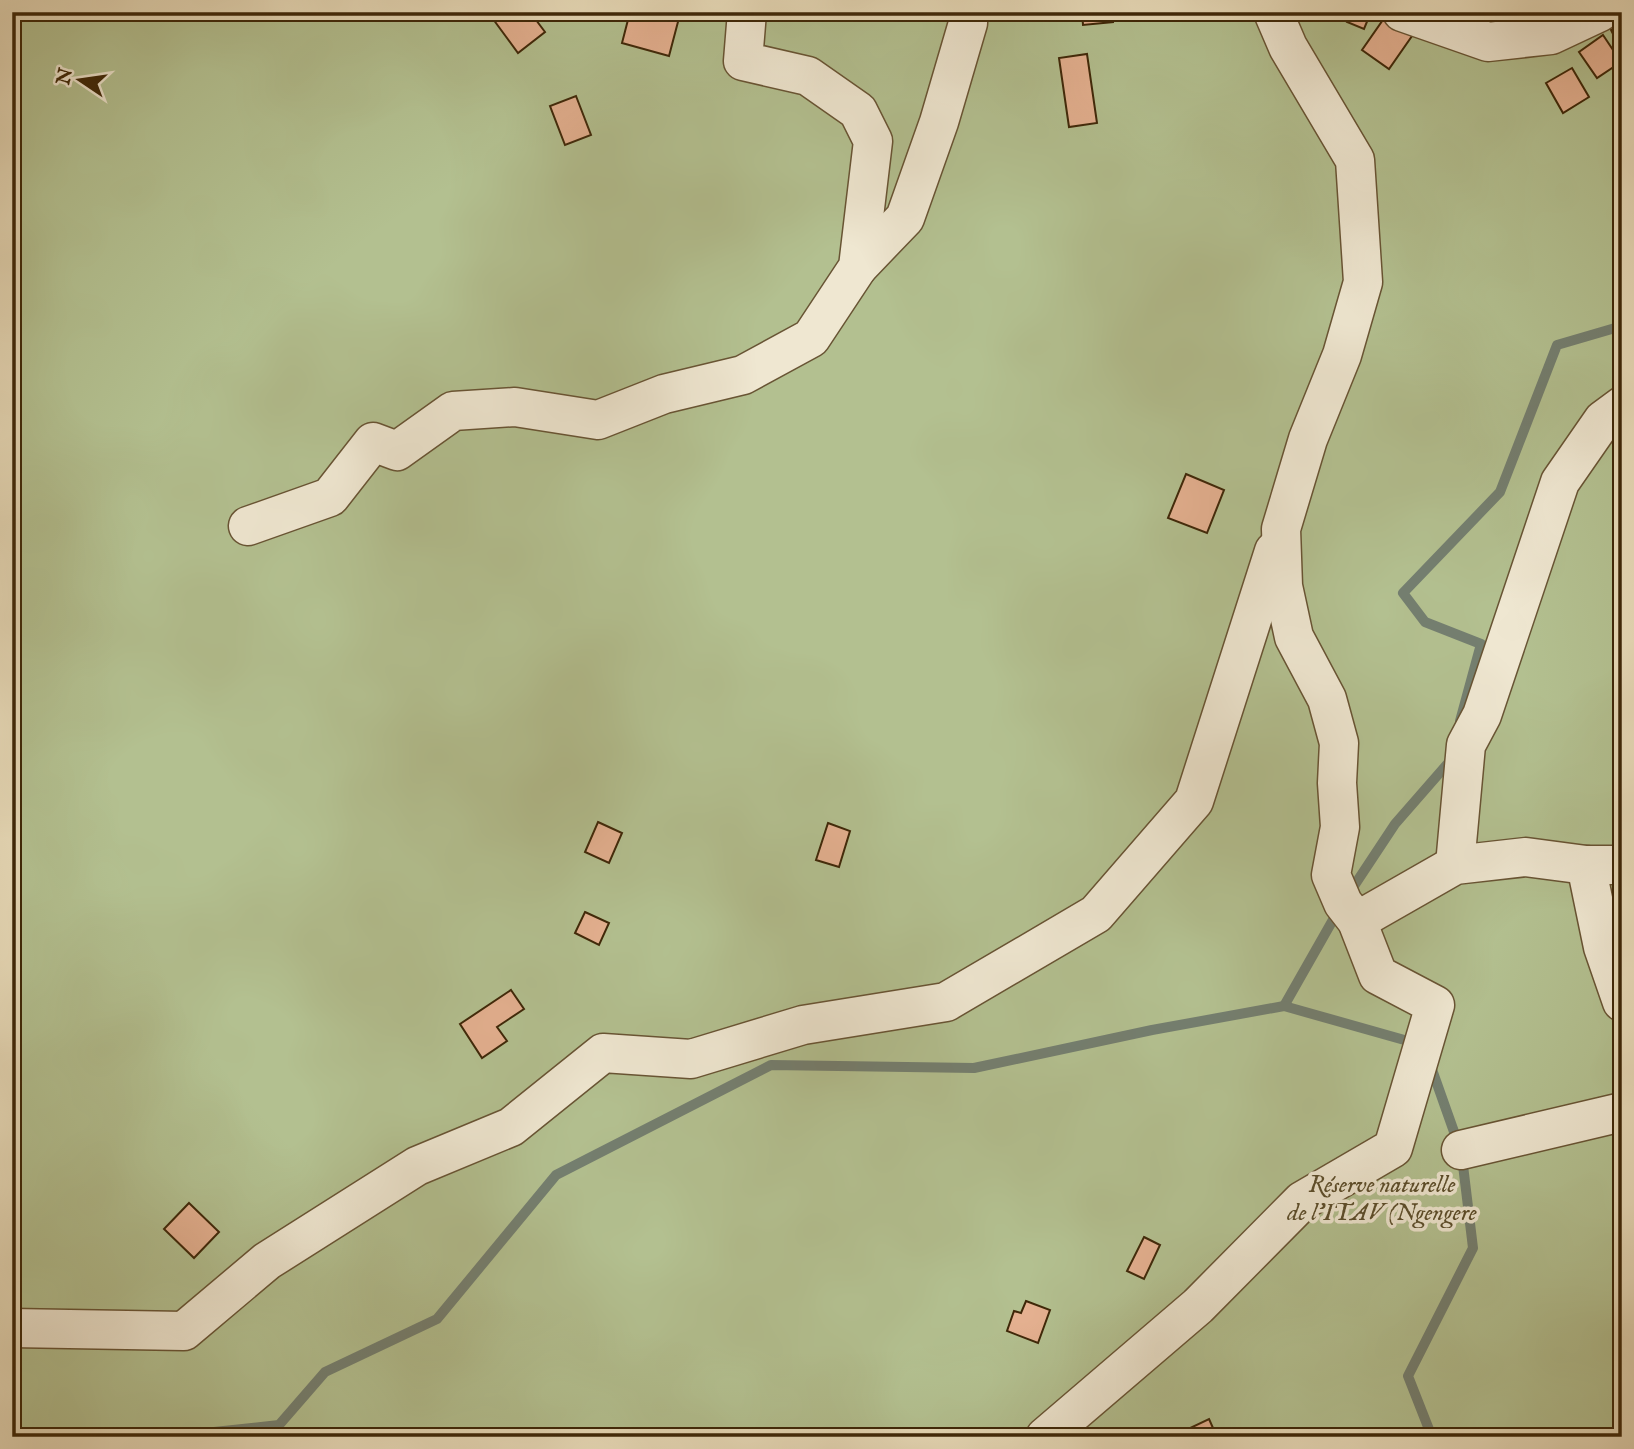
<svg xmlns="http://www.w3.org/2000/svg" width="1634" height="1449" viewBox="0 0 1634 1449" font-family="'IM FELL English',serif">
	<style>
		.green { fill: #b3c090; stroke: #78744c; stroke-width: 2 }
		.lines { fill: none; stroke-linecap: round; stroke-linejoin: round }
		.stream { stroke: #747f70; stroke-width: 10 }
		.building { fill: #e5b191; stroke: #3e2708; stroke-width: 2 }
		.minor-casing { stroke: #685434; stroke-width: 41 }
		.minor { stroke: #efe7d1; stroke-width: 38 }
		.labels { text-anchor: middle; stroke-width: 7; stroke-linejoin: round; paint-order: stroke }
		.park-label { font-size: 24px; font-style: italic; fill: #5b4d2a; stroke: #efe7d1 }
	</style>
	<rect width="100%" height="100%" fill="#e7dab8"/>
	<filter id="stains"><feTurbulence type="fractalNoise" baseFrequency=".00286" numOctaves="4"/><feColorMatrix values="0 0 0 0 .2 0 0 0 0 .09 0 0 0 0 .02 0 0 0 .5 -.17"/></filter>
	<radialGradient id="worn" r=".72"><stop offset=".6" stop-color="#630" stop-opacity="0"/><stop offset="1" stop-color="#630" stop-opacity=".3"/></radialGradient>
	<rect class="green" x="12" y="12" width="1610" height="1425"/>
	<g class="lines">
		<g class="stream">
			<polyline points="1460,721 1481,644 1425,622 1403,593 1500,492 1557,345 1622,326"/>
			<polyline points="1350,892 1395,824 1450,761 1451,756"/>
			<polyline points="1284,1006 1338,911"/>
			<polyline points="1430,1064 1458,1143"/>
			<polyline points="167,1437 279,1425 325,1372 437,1319 556,1175 771,1065 974,1068 1152,1030 1284,1006 1415,1043"/>
			<polyline points="1432,1437 1408,1376 1473,1248 1462,1157"/>
		</g>
	</g>
	<g class="building">
		<polygon points="502,12 530,12 545,32 518,53 493,19"/>
		<polygon points="630,12 657,12 679,18 669,56 622,43"/>
		<polygon points="1082,12 1112,12 1113,22 1083,25"/>
		<polygon points="1351,12 1371,12 1364,29 1347,22"/>
		<polygon points="1485,12 1505,12 1505,14 1485,16"/>
		<polygon points="1385,17 1412,36 1389,69 1362,50"/>
		<polygon points="1622,24 1622,43 1618,44 1611,30"/>
		<polygon points="1603,35 1621,62 1597,78 1579,52"/>
		<polygon points="1087,54 1097,123 1069,127 1059,58"/>
		<polygon points="1572,68 1589,97 1563,113 1546,83"/>
		<polygon points="576,96 591,135 565,145 550,106"/>
		<polygon points="1186,474 1224,490 1207,533 1168,518"/>
		<polygon points="598,822 622,833 609,863 585,852"/>
		<polygon points="828,823 850,831 839,867 816,860"/>
		<polygon points="585,912 609,923 599,945 575,933"/>
		<polygon points="511,990 524,1009 497,1027 507,1041 482,1058 460,1024"/>
		<polygon points="189,1203 219,1232 194,1258 164,1229"/>
		<polygon points="1144,1237 1160,1245 1144,1279 1127,1271"/>
		<polygon points="1026,1301 1050,1310 1038,1343 1007,1331 1014,1311 1021,1313"/>
		<polygon points="1209,1419 1217,1437 1191,1437 1188,1429"/>
	</g>
	<g class="lines">
		<defs>
			<g id="minor">
				<polyline points="1402,12 1488,42 1551,35 1600,12"/>
				<polyline points="858,267 905,218 939,122 968,23 968,12"/>
				<polyline points="248,526 330,497 373,442 397,451 453,411 515,407 598,420 664,394 743,375 811,338 858,267 873,141 858,111 808,76 743,61 747,12"/>
				<polyline points="1455,865 1466,745 1482,715 1560,482 1603,420 1622,406"/>
				<polyline points="1586,865 1603,947 1622,1002"/>
				<polyline points="1357,921 1455,865 1526,857 1586,865 1622,865"/>
				<polyline points="1461,1150 1622,1112"/>
				<polyline points="12,1328 184,1331 267,1261 417,1166 511,1127 603,1053 691,1059 803,1025 946,1002 1096,914 1194,801 1274,551"/>
				<polyline points="1045,1437 1198,1306 1302,1201 1393,1148 1435,1005 1378,975 1357,921 1343,903 1331,875 1340,827 1337,783 1339,743 1327,699 1294,637 1283,586 1281,529 1308,439 1342,355 1363,282 1355,160 1288,47 1273,12"/>
			</g>
		</defs>
		<use href="#minor" class="minor-casing"/>
		<use href="#minor" class="minor"/>
	</g>
	<g class="labels">
		<g class="park-label">
			<text x="1382" y="1192">Réserve naturelle<tspan x="1382" dy="28">de l'ITAV (Ngengere</tspan></text>
		</g>
	</g>
	<rect width="1634" height="1449" fill="none" stroke="#e7dab8" stroke-width="42"/>
	<rect x="14" y="14" width="1606" height="1421" fill="none" stroke="#3e2708" stroke-width="3.5"/>
	<rect x="21" y="21" width="1592" height="1407" fill="none" stroke="#3e2708" stroke-width="2"/>
	<g transform="translate(80 80) rotate(283)" stroke="#efe7d1" stroke-width="5" paint-order="stroke">
	<path d="M0-5L12 26L0 18L-12 26Z" fill="#3e2708"/>
	<text y="-10" font-size="19" font-weight="bold" text-anchor="middle" fill="#3e2708">N</text>
	</g>
	<rect width="100%" height="100%" filter="url(#stains)"/>
	<rect width="100%" height="100%" fill="url(#worn)"/>
</svg>
